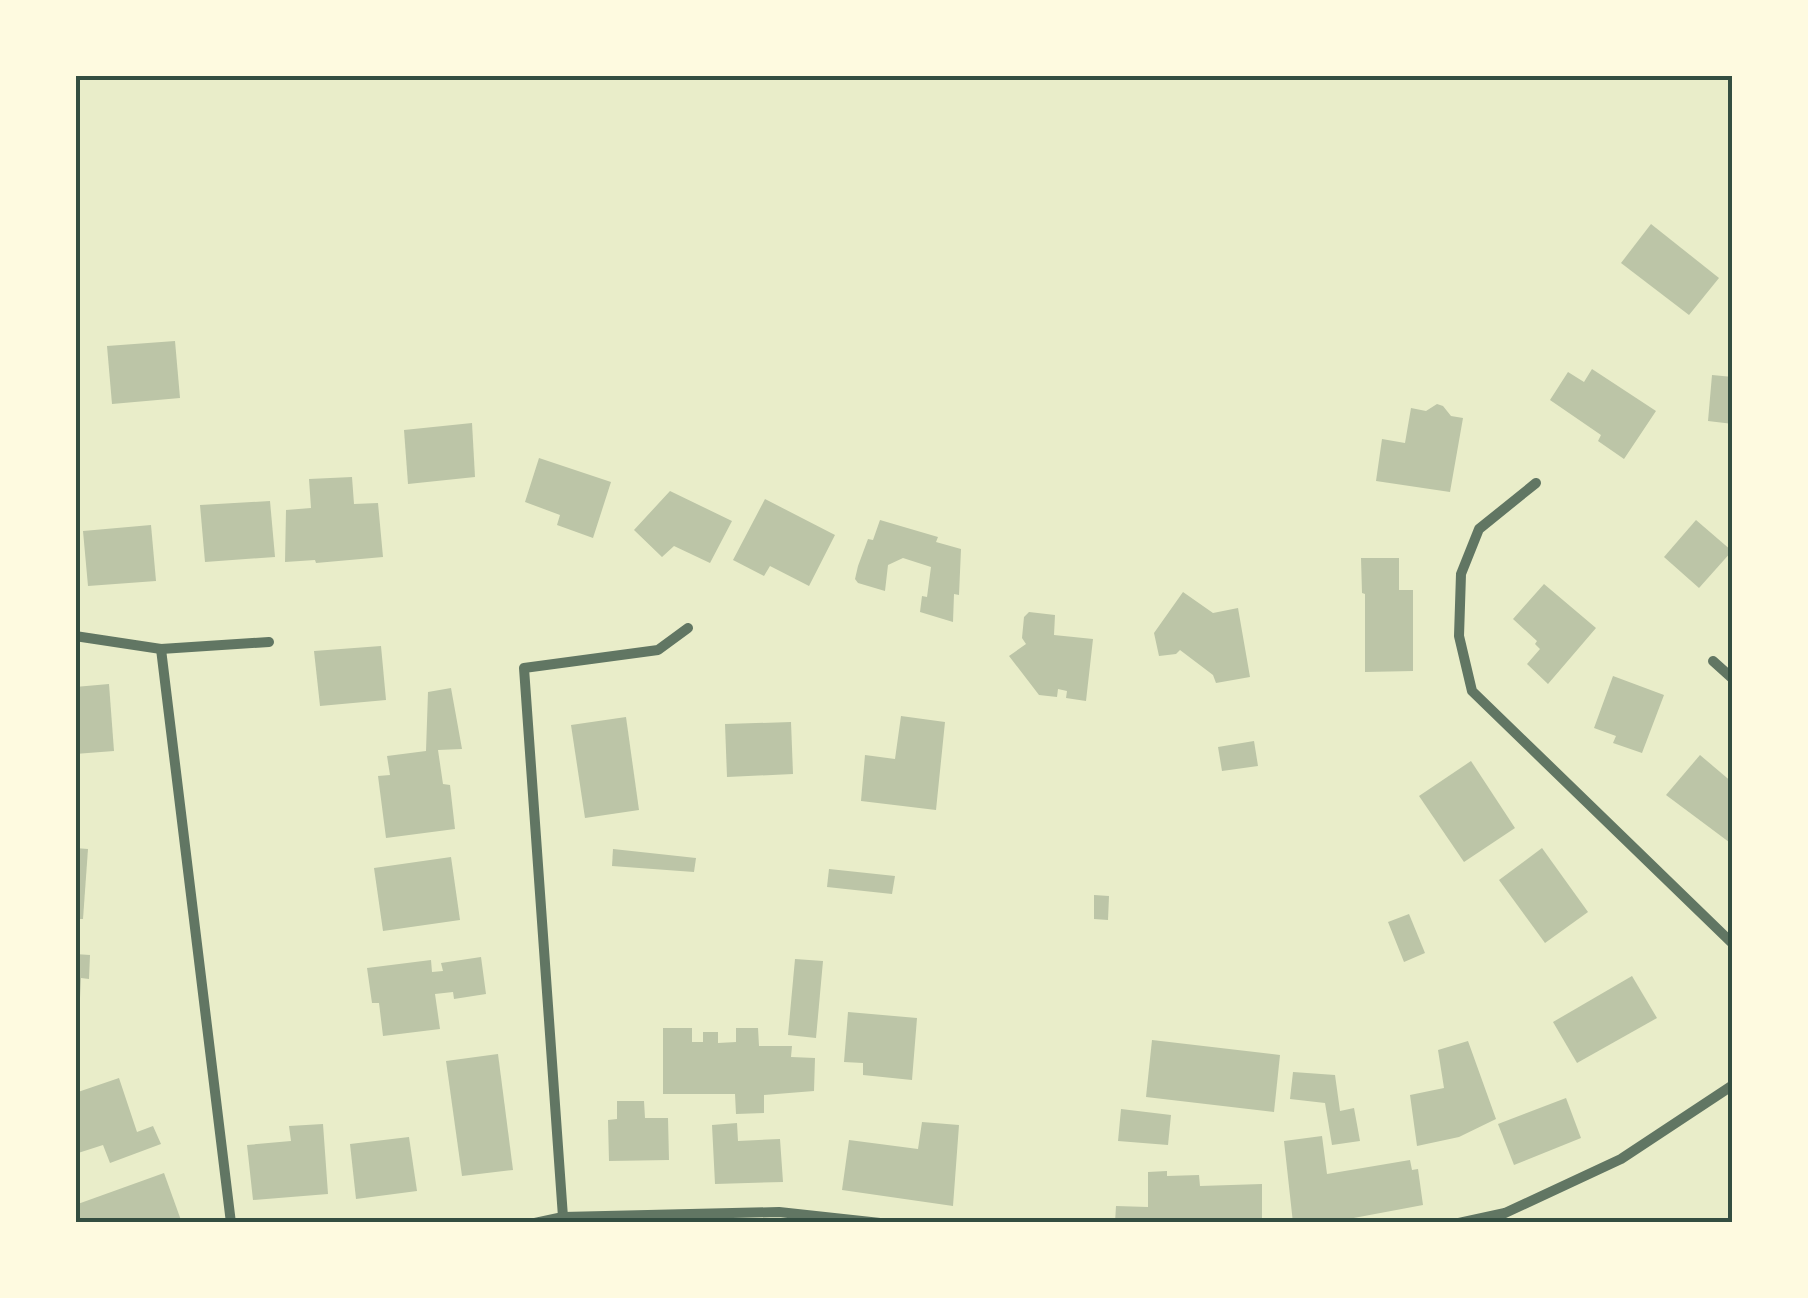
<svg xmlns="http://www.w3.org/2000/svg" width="1808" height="1298" viewBox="0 0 1808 1298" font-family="'Space Grotesk',sans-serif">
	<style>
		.building { fill: #bcc5a7 }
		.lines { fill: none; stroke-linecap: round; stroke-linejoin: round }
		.minor { stroke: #617663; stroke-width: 10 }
		.neatline { fill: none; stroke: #344e41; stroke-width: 4 }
	</style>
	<rect width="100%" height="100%" fill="#e9edc9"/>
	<g class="building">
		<polygon points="1651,224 1719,278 1689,315 1621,263"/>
		<polygon points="175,341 180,398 112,404 107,346"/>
		<polygon points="1592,369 1656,411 1624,459 1598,441 1601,435 1550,400 1568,372 1584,382"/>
		<polygon points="1712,375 1733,377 1733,424 1708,421"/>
		<polygon points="1437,404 1443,406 1451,416 1463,418 1450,492 1376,481 1382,439 1405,443 1411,408 1426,411"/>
		<polygon points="472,423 475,477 408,484 404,430"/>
		<polygon points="539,458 611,482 593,538 557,525 560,515 525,502"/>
		<polygon points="352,477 354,504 378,503 383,557 316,563 315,560 285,562 286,510 311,508 309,479"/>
		<polygon points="670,491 732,521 710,563 674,546 662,557 634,530"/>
		<polygon points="765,499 835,535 809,586 770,566 764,576 733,560"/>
		<polygon points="270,501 275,557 205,562 200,505"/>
		<polygon points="880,520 938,537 936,542 961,549 959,595 954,594 953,622 920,612 922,596 927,597 931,567 903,558 888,565 885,591 858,583 855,579 858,566 868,539 873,540"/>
		<polygon points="1696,520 1732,551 1699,588 1664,557"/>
		<polygon points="151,525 156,581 88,586 83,531"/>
		<polygon points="1361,558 1399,558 1399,590 1413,590 1413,671 1365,672 1365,594 1362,593"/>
		<polygon points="1544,584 1596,628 1548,684 1527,664 1540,649 1535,644 1537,641 1513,619"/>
		<polygon points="1183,592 1213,613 1238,608 1250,677 1216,683 1213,675 1180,650 1176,654 1159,656 1154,633"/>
		<polygon points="1029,612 1055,615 1054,635 1093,639 1086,701 1066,698 1067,691 1058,689 1057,697 1039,695 1009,656 1026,644 1022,638 1024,617"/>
		<polygon points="381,646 386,700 320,706 314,651"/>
		<polygon points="1613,676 1664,695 1642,753 1613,743 1616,736 1594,728"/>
		<polygon points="109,684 114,751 75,754 75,687"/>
		<polygon points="451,688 462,749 438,750 443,784 450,785 455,829 386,838 378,776 390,775 387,756 426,751 428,692"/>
		<polygon points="901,716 945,722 936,810 861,801 865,755 895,759"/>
		<polygon points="626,717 639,810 585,818 571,725"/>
		<polygon points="791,722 793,774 727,777 725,724"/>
		<polygon points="1254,741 1258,766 1222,771 1218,747"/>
		<polygon points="1700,755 1733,783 1733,845 1666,795"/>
		<polygon points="1471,761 1515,828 1464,862 1419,796"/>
		<polygon points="75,848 88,849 83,919 75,919"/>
		<polygon points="1542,848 1588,912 1545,943 1499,880"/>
		<polygon points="613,849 696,858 694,872 612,866"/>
		<polygon points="451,857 460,920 383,931 374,868"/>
		<polygon points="829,869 895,876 892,894 827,887"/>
		<polygon points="1094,895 1109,896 1108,920 1094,919"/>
		<polygon points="1409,914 1425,953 1404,962 1388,922"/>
		<polygon points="75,954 90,955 89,979 81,978 79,1018 75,1018"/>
		<polygon points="481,957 486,994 454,999 453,992 435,994 440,1029 383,1036 379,1003 372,1003 367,968 431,960 432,972 443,971 441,963"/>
		<polygon points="795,959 823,961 816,1038 788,1035"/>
		<polygon points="1632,976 1657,1018 1577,1063 1553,1022"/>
		<polygon points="848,1012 917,1018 912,1080 863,1075 863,1063 844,1062"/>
		<polygon points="663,1028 692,1028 692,1042 703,1042 703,1032 718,1032 718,1043 736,1042 736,1028 758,1028 759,1046 792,1046 791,1057 815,1058 814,1091 764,1095 764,1113 736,1114 735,1094 663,1094"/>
		<polygon points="1152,1040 1280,1055 1274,1112 1146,1097"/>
		<polygon points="1468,1041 1496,1119 1459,1137 1417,1146 1410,1095 1444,1088 1438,1050"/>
		<polygon points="498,1054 513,1170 462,1176 446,1061"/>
		<polygon points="1293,1072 1335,1075 1340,1111 1354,1108 1360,1141 1332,1145 1325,1103 1290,1099"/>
		<polygon points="119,1078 137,1132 153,1126 161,1144 110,1163 103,1145 75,1154 75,1093"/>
		<polygon points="1566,1098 1581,1138 1514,1165 1498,1124"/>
		<polygon points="617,1101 644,1101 645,1118 668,1118 669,1160 609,1161 608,1120 617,1119"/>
		<polygon points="1121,1109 1171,1115 1168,1145 1118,1141"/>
		<polygon points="922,1122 959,1125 953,1206 842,1190 849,1140 918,1149"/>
		<polygon points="737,1123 738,1141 780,1139 783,1182 715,1184 712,1125"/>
		<polygon points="323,1124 328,1194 253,1200 247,1145 291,1141 289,1126"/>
		<polygon points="1322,1136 1327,1174 1410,1160 1412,1170 1418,1169 1423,1205 1327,1223 1293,1223 1284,1141"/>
		<polygon points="409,1137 417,1191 356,1199 350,1144"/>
		<polygon points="1167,1171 1167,1176 1199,1175 1200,1186 1262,1184 1262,1223 1115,1223 1116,1206 1148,1207 1148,1172"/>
		<polygon points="164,1173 182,1223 76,1223 75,1205"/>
	</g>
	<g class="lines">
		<g class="minor">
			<polyline points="1536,483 1479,529 1461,574 1459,636 1472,691 1733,944"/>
			<polyline points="75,636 161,649 269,642"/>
			<polyline points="161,649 231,1223"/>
			<polyline points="1713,661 1733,679"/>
			<polyline points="563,1217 524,668 658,650 688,628"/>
			<polyline points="535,1223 563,1217 779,1212 880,1223"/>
			<polyline points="1459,1223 1505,1213 1621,1159 1733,1085"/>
		</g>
	</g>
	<rect width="1808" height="1298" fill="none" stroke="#fefae0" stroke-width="155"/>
	<rect x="78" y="78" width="1652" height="1142" class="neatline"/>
</svg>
